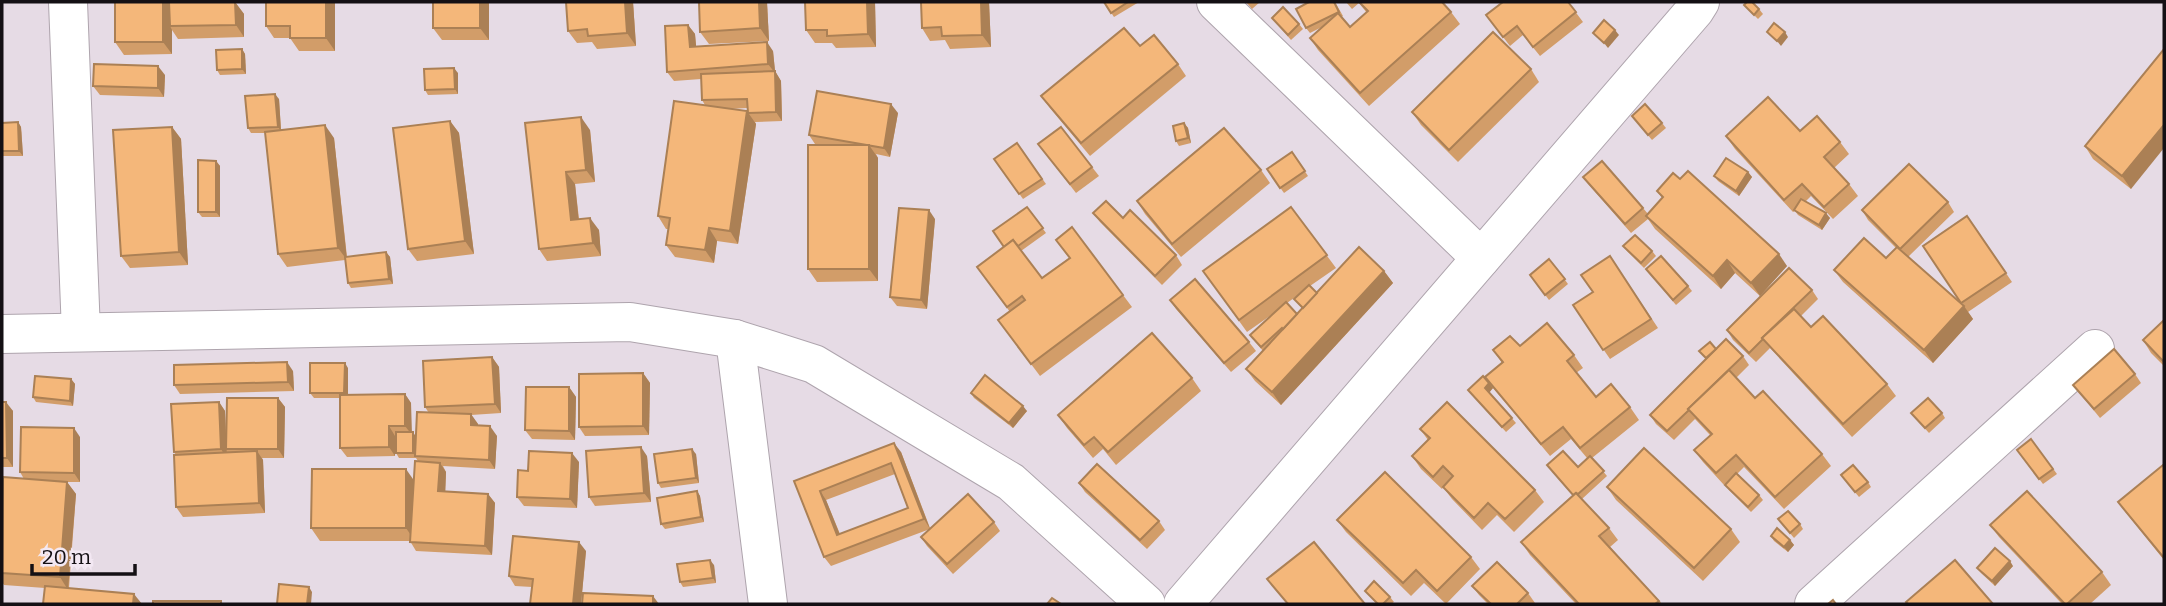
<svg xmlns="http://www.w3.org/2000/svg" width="2166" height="606" viewBox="0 0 2166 606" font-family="Bitter,serif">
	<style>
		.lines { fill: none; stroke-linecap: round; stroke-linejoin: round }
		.minor-casing { stroke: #aea4ad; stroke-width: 40 }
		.minor { stroke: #fff; stroke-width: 38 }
		.wall { fill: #d29d69; fill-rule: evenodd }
		.shaded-wall { fill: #ab8055 }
		.building { fill: #f4b77a; stroke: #ab8055; stroke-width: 2; fill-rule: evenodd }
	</style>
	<rect width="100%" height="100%" fill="#e6dbe5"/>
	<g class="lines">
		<defs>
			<g id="minor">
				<polyline points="68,2 81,332"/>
				<polyline points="1216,2 1481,258"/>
				<polyline points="2,334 630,322 735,339 814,364 1011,482 1146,604"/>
				<polyline points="735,339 768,604"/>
				<polyline points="1183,604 1695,10 1700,2"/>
				<polyline points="1814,604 2095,349"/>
			</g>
		</defs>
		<use href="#minor" class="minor-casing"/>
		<use href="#minor" class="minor"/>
	</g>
	<g class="wall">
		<polygon points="235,2 244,14 244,37 178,39 172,30 172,54 124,55 115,42"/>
		<polygon points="266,2 335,2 335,51 299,51 290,38 274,38 266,26"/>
		<polygon points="433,2 489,2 489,40 442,40 433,28"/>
		<polygon points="633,2 636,46 597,49 592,42 577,43 568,31"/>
		<polygon points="767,2 769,41 709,44 700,32"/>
		<polygon points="805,2 875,2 876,47 836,48 832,43 815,43 806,30"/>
		<polygon points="921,2 989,2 991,47 950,49 945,40 930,41 922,28"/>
		<polygon points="1104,2 1139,2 1114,17"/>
		<polygon points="1246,2 1260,2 1252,9"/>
		<polygon points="1309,2 1335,2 1343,16 1341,17 1350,27 1367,13 1359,3 1352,9 1346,2 1442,2 1451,12 1460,24 1369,106 1318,50 1310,38 1322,27 1310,33 1306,28"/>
		<polygon points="1568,2 1583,22 1540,56 1523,35 1510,46 1486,15"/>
		<polygon points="1744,5 1759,9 1763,14 1758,19"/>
		<polygon points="1272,18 1299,24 1303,29 1291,40"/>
		<path d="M688,25L695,34L696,47L773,51L775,71L781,81L782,121L755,122L756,124L738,244L717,241L714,263L675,257L666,245L668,229H666L658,216L705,105L702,100L701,79L674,81L667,72ZM747,108V111L730,109Z"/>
		<polygon points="242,49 245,54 246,74 220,75 217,70"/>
		<polygon points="2164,49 2131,189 2093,159 2085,146"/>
		<polygon points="1178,64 1186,76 1090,156 1050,108 1041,96"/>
		<polygon points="1531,69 1539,82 1458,162 1421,125 1412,112"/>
		<polygon points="458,73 458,94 428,95 425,90"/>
		<polygon points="165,75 164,97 100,95 93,86"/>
		<polygon points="279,99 281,130 334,138 347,257 386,252 390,257 393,284 351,288 348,283 345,260 287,267 278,254 265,133 251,133 248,128"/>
		<polygon points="898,113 890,157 876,154 878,158 878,281 817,282 808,269 822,145 815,144 809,135"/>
		<polygon points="1632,116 1662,123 1666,128 1652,140"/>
		<polygon points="450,121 459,133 474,254 417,261 408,249"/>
		<polygon points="18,122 21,127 23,156 2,156 2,123"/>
		<polygon points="525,123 590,130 595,182 575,184 579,219 599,230 601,256 547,261 539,249"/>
		<polygon points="1184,123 1188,128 1191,143 1179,146 1176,141"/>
		<polygon points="172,127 181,139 188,265 130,268 121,256"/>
		<polygon points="1800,131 1840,142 1849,154 1834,168 1849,184 1858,196 1833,219 1811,196 1806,201 1830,218 1822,230 1798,215 1795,211 1793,212 1735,149 1726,136"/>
		<polygon points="1017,143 1046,184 1023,199 994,159"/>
		<polygon points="1038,144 1092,167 1099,176 1076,193"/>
		<polygon points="1292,152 1308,176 1284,193 1267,169"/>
		<polygon points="216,161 220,166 220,217 202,217 198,212"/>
		<polygon points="1261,170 1270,183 1181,257 1145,214 1137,201"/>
		<polygon points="1748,172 1752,177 1739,196 1718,181 1714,176"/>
		<polygon points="1583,177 1643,208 1648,214 1662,198 1657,191 1787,266 1760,296 1735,273 1721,289 1655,229 1648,219 1631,233 1590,186"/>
		<polygon points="1948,202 1954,212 1908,257 1964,306 1923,246 1967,216 2012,282 1968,312 1973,319 1933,363 1843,282 1834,270 1886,258 1896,248 1868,220 1862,210"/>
		<polygon points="1027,207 1046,233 1021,251 1042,278 1069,258 1056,240 1123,295 1132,307 1040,376 998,320 1010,312 977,267 1004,247"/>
		<path d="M1291,207L1336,268L1310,286L1317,293L1384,271L1393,283L1281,405L1255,381L1246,369L1263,351L1250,335L1277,311L1247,332L1203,271ZM1301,293L1294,299L1302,308L1297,314L1287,303Z"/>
		<polygon points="1093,213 1123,218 1176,255 1182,265 1162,285 1100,222"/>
		<polygon points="935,219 927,309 897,306 890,297"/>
		<polygon points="1623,246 1652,251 1656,256 1644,268 1627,251"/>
		<polygon points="1610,256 1658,328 1610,359 1573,305 1593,292"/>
		<polygon points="1549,259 1568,284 1549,300 1530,275"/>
		<polygon points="1646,269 1688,286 1692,291 1676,305"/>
		<polygon points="1812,290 1818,299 1801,316 1811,327 1887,384 1896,396 1852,437 1770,348 1756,362 1733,340 1727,330"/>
		<polygon points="1170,300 1249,342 1256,351 1231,372 1176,309"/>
		<polygon points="2164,320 2164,366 2151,353 2143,340"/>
		<polygon points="1520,346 1574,355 1583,368 1576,373 1596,397 1630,407 1639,420 1592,458 1607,476 1582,499 1609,528 1618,540 1610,547 1662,604 1576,604 1530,555 1521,542 1573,495 1547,465 1578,467 1587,458 1571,439 1550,456 1493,388 1489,392 1516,423 1506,432 1468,390 1489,383 1502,363 1493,350"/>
		<polygon points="1716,349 1743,356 1749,365 1736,378 1755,398 1822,454 1831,466 1784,509 1744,467 1737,474 1759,495 1763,500 1751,512 1729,490 1725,485 1727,483 1724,485 1703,462 1694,450 1710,435 1695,419 1674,440 1656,424 1650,415 1706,359 1699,351"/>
		<polygon points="492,357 499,367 501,413 471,415 478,424 478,426 497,436 495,469 443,466 446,472 445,492 488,494 495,503 492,555 416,551 410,541 320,541 311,528 413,480 418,461 416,458 399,458 396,453 396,436 395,456 347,457 340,448 340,398 314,398 310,393 348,368 348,395 405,394 411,403 411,432 416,436 429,413 425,407"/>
		<polygon points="293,371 294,391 180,394 174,385"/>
		<polygon points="643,373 650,383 649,435 585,436 579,427"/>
		<polygon points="2135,374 2141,383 2100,418 2073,385"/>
		<polygon points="1192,378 1201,391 1116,465 1103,449 1093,458 1067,428 1058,415"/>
		<polygon points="71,379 75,384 73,406 36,402 33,397"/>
		<polygon points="569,387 576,397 575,440 532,439 525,430"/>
		<polygon points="971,393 1027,411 1013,428 974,398"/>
		<polygon points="278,398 285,407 284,458 262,458 263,460 265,513 183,517 176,507 176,455 174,452 219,402 225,411 226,438"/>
		<polygon points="2,402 13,411 13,467 2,467"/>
		<polygon points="1911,413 1942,413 1945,418 1929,433"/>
		<polygon points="1420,429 1535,490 1544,502 1514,532 1497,515 1482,530 1452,499 1443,487 1442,489 1421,469 1412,456 1428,440"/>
		<polygon points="80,437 80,482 67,482 76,494 69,588 45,588 4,585 2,582 2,490 24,479 20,472"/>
		<polygon points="2031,439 2057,474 2043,484 2017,450"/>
		<path d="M901,452L930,528L994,522L1000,531L953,574L927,546L921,537L930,529L831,566L824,557L794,481ZM895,474L908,508L840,534L826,500Z"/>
		<polygon points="696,454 699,483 661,488 658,483"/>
		<polygon points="647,456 651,502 595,506 589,497"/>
		<polygon points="579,462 577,508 524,506 517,497 528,471"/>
		<polygon points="2164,466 2164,560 2127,514 2118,502"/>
		<polygon points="1845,480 1868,482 1871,487 1859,497"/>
		<polygon points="1079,483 1159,521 1165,530 1147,549 1085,492"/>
		<polygon points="1607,487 1731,529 1740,542 1703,581 1616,500"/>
		<polygon points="697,491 700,496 704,522 665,529 661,524"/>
		<polygon points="1778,519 1800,524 1803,529 1794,538"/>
		<polygon points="1337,520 1471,557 1480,569 1446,604 1424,583 1411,596 1346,532"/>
		<polygon points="1990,525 2102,572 2111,585 2090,604 2062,604 1999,537"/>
		<polygon points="1771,536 1790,540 1794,545 1788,552 1774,541"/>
		<polygon points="586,551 581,604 530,604 532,587 515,586 509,576"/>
		<polygon points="714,565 716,583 683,587 680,582"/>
		<polygon points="2013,566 1995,586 1981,573 1977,568"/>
		<polygon points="1472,586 1528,593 1535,603 1533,604 1488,604 1479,595"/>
		<polygon points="1365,591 1390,597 1394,602 1391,604 1377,604"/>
	</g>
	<g class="shaded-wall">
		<polygon points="163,2 172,2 170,26 172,30 172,54 163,42"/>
		<polygon points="235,2 244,14 244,37 236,25"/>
		<polygon points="326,2 335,2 335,51 326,38"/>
		<polygon points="480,2 489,2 489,40 480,28"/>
		<polygon points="625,2 633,2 636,46 627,33"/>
		<polygon points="759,2 767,2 769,41 760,28"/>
		<polygon points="867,2 875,2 876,47 868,34"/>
		<polygon points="981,2 989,2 991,47 982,35"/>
		<polygon points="688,25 695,34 697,56 690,47"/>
		<polygon points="1615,30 1619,35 1608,48 1604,43"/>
		<polygon points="1785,32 1788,37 1781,46 1777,41"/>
		<polygon points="767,42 773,51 775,71 781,81 782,121 776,112 775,73 768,64"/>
		<polygon points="242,49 245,54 246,74 242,69"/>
		<polygon points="158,66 165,75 164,97 158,88"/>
		<polygon points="454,68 458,73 458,94 455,89"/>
		<polygon points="275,94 279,99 281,131 278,127"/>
		<polygon points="891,104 898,113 890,157 884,148"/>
		<polygon points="747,111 756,124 738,244 730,231"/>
		<polygon points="581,117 590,130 595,182 586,170"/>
		<polygon points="450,121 459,133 474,254 465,241"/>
		<polygon points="18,122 21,127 23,156 19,151"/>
		<polygon points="1184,123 1188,128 1191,143 1188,138"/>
		<polygon points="325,125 334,138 347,260 338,248"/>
		<polygon points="2164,125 2164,148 2131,189 2122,176"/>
		<polygon points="172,127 181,139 188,265 179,252"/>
		<polygon points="869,145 878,158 878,281 869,269"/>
		<polygon points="216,161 220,166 220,217 216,212"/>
		<polygon points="566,172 575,184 580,233 571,220"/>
		<polygon points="1748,172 1752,177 1739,196 1736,191"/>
		<polygon points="929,210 935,219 927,309 921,300"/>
		<polygon points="1826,213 1830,218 1822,230 1819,225"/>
		<polygon points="590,218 599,230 601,256 593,243"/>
		<polygon points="709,228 717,241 714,263 705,250"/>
		<polygon points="386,252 390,257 393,284 389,279"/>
		<polygon points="1779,254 1787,266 1760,296 1751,283"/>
		<polygon points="1727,260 1735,273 1721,289 1713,276"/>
		<polygon points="1384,271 1393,283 1281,405 1272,392"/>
		<polygon points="1964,306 1973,319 1933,363 1924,350"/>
		<polygon points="492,357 499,367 501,413 495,404"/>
		<polygon points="287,362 293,371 294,391 288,382"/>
		<polygon points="345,363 348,368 348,398 344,393"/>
		<polygon points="643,373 650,383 649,435 643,426"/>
		<polygon points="71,379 75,384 73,406 70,401"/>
		<polygon points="1489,383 1493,388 1489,393 1485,388"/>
		<polygon points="569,387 576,397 575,440 569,431"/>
		<polygon points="405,394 411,403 412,435 405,426"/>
		<polygon points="278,398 285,407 284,458 278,449"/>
		<polygon points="6,402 13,411 13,467 7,458"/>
		<polygon points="219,402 225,411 227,459 221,449"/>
		<polygon points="1023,406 1027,411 1013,428 1009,423"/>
		<polygon points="471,414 478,424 477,435 471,425"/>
		<polygon points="389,426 395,436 395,456 389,447"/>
		<polygon points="490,426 497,436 495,469 489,460"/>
		<polygon points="74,428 80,437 80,482 74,473"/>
		<polygon points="413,432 416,437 415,456 416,458 413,453"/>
		<polygon points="894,443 901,452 930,529 924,519"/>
		<polygon points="641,447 647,456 651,502 644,493"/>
		<polygon points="692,449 696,454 699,483 696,478"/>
		<polygon points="257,451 263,460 265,513 259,503"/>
		<polygon points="572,453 579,462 577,508 570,499"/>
		<polygon points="440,463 446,472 445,500 438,491"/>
		<polygon points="406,469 415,482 415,541 406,528"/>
		<polygon points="67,482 76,494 68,590 60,577"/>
		<polygon points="697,491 700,496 704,522 701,517"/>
		<polygon points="820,491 826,500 844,545 837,535"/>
		<polygon points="488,494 495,503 492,555 485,546"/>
		<polygon points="1790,540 1794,545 1788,552 1784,547"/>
		<polygon points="579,542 586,551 581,604 573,604"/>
		<polygon points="710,560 714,565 716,583 713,578"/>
		<polygon points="2010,561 2013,566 1995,586 1992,581"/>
		<polygon points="309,587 312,592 311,604 307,604"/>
		<polygon points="134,594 142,604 133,604"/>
		<polygon points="653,596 659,604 653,604"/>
	</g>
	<g class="building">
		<rect x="115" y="2" width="48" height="40"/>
		<polygon points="169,2 235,2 236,25 170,26"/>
		<polygon points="266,2 326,2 326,38 290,38 290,26 266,26"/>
		<rect x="433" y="2" width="47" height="26"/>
		<polygon points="566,2 625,2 627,33 588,36 587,29 568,31"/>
		<polygon points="699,2 759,2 760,28 700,32"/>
		<polygon points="805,2 867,2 868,34 827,36 827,30 806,30"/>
		<polygon points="921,2 981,2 982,35 942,36 941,27 922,28"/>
		<polygon points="1104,2 1128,2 1111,13"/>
		<polygon points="1309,2 1334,2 1339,12 1306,28 1296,9"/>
		<polygon points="1359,2 1442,2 1451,12 1360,93 1310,38 1338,13 1350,27 1368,11"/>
		<polygon points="1503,2 1568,2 1576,12 1533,47 1517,26 1503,37 1486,15"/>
		<polygon points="1747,2 1752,2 1759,9 1754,15 1744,5"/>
		<polygon points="1283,7 1299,24 1288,35 1272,18"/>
		<polygon points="1604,20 1615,30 1604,43 1593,33"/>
		<polygon points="1774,23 1785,32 1777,41 1767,32"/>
		<polygon points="688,25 690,47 767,42 768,64 667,72 665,26"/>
		<polygon points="1124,28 1140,46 1154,35 1178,64 1081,143 1041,96"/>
		<polygon points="1493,32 1531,69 1449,150 1412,112"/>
		<polygon points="242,49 242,69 217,70 216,50"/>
		<polygon points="2164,49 2164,125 2122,176 2085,146"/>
		<polygon points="94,64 158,66 158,88 93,86"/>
		<polygon points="454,68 455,89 425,90 424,69"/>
		<polygon points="775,71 776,112 748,113 747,99 702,100 701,74"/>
		<polygon points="817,91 891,104 884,148 809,135"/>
		<polygon points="275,94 278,127 248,128 245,96"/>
		<polygon points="1768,97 1800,131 1817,116 1840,142 1824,157 1849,184 1824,207 1802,184 1784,200 1726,136"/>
		<polygon points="674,101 747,111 730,231 709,228 705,250 666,245 670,218 658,216"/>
		<polygon points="1645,104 1662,123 1648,135 1632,116"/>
		<polygon points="581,117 586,170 566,172 571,220 590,218 593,243 539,249 525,123"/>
		<polygon points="450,121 465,241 408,249 393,128"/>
		<polygon points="18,122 19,151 2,151 2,123"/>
		<polygon points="1184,123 1188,138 1176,141 1173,126"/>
		<polygon points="325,125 338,248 278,254 265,132"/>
		<polygon points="172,127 179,252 121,256 113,130"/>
		<polygon points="1061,127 1092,167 1070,184 1038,144"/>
		<polygon points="1224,128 1261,170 1172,244 1137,201"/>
		<polygon points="1017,143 1042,179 1019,194 994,159"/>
		<rect x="808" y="145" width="61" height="124"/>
		<polygon points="1292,152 1305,171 1280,188 1267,169"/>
		<polygon points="1726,158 1748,172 1736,191 1714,176"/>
		<polygon points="198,160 216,161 216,212 198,212"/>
		<polygon points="1602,161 1643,208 1625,224 1583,177"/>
		<polygon points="1909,164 1948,202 1900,249 1862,210"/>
		<polygon points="1688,171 1779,254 1751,283 1727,260 1713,276 1646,216 1663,197 1657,191 1673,173 1680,179"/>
		<polygon points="1801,199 1826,213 1819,225 1794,210"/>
		<polygon points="1106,201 1123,218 1130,210 1176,255 1155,276 1093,213"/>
		<polygon points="1027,207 1043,228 1018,246 1013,240 1004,247 993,231"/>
		<polygon points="1291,207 1327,255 1239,320 1203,271"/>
		<polygon points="899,208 929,210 921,300 890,297"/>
		<polygon points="1967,216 2006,273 1961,303 1923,246"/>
		<polygon points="1072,227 1123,295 1031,364 998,320 1025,300 1022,296 1007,307 977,267 1013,240 1042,278 1070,258 1056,240"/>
		<polygon points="1635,235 1652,251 1641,263 1623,246"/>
		<polygon points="1864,238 1886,258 1897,247 1964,306 1924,350 1834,270"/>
		<polygon points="1359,247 1384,271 1272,392 1246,369"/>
		<polygon points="386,252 389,279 348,283 345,257"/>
		<polygon points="1610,256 1651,319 1603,350 1573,305 1593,292 1581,275"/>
		<polygon points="1661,256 1688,286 1673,300 1646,269"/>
		<polygon points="1549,259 1565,279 1545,295 1530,275"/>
		<polygon points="1789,268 1812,290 1762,338 1763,339 1749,353 1727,330"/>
		<polygon points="1195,279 1249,342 1224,363 1170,300"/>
		<polygon points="1309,285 1317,293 1303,308 1294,299"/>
		<polygon points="1286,302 1297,314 1283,329 1282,328 1261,347 1250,335"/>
		<polygon points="1794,309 1811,327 1823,316 1887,384 1843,424 1762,338"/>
		<polygon points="2164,320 2164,362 2143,340"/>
		<polygon points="1547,323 1574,355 1567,361 1596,397 1611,384 1630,407 1580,448 1563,427 1541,444 1485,377 1503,362 1493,350 1510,336 1520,346"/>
		<polygon points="1152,333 1192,378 1108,452 1094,437 1084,445 1058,415"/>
		<polygon points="1726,339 1743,356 1688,409 1689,410 1667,431 1650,415"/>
		<polygon points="1710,342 1716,349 1706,358 1699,351"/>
		<polygon points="2114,349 2135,374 2094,409 2073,385"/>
		<polygon points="492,357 495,404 425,407 423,361"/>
		<polygon points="287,362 288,382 174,385 174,365"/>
		<polygon points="310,363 345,363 344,393 310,393"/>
		<polygon points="1729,370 1755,398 1763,391 1822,454 1775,497 1736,455 1716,473 1694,450 1712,434 1688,409"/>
		<polygon points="643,373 643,426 579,427 579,374"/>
		<polygon points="985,375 1023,406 1009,423 971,393"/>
		<polygon points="35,376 71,379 70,401 33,397"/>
		<polygon points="1483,376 1489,383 1485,388 1512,418 1502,427 1468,390"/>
		<polygon points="526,387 569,387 569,431 525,430"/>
		<polygon points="405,394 405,426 389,426 389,447 340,448 340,395"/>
		<polygon points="227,398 278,398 278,449 226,449"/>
		<polygon points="1928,398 1942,413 1925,428 1911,413"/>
		<polygon points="2,402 6,402 7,458 2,458"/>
		<polygon points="219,402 221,449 174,452 171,404"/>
		<polygon points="1447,402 1535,490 1505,519 1488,503 1474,518 1443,487 1453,476 1443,466 1433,477 1412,456 1430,438 1420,429"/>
		<polygon points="417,412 471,414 471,425 490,426 489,460 415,456"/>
		<polygon points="21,427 74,428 74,473 20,472"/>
		<rect x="396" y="432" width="17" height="21"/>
		<polygon points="2031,439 2053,469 2039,479 2017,450"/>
		<path d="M894,443L924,519L824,557L794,481ZM891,463L908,508L837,535L820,491Z"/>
		<polygon points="641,447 644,493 589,497 586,451"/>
		<polygon points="1644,448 1731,529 1694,568 1607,487"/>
		<polygon points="692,449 696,478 658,483 654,454"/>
		<polygon points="257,451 259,503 176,507 174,455"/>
		<polygon points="529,451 572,453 570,499 517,497 518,470 528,471"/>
		<polygon points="1563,451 1578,467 1590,456 1604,471 1578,494 1576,493 1573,495 1547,465"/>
		<polygon points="415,461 440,463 438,491 488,494 485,546 410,542"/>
		<polygon points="1097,464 1159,521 1140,540 1079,483"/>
		<polygon points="1853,465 1868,482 1855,492 1841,475"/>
		<polygon points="2163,465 2164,466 2164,558 2118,502"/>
		<polygon points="312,469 406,469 406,528 311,528"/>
		<polygon points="1385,472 1471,557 1437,591 1416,570 1403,583 1337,520"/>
		<polygon points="1736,473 1759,495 1748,507 1725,485"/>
		<polygon points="3,477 67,482 60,577 2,573"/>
		<polygon points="697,491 701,517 661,524 657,498"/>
		<polygon points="2027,491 2102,572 2067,604 2065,604 1990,525"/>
		<polygon points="1576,493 1609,528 1599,536 1659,601 1655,604 1579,604 1521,542"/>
		<polygon points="968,494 994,522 947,564 921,537"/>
		<polygon points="1788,511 1800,524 1790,533 1778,519"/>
		<polygon points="1777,528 1790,540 1784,547 1771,536"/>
		<polygon points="513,536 579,542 573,604 530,604 533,579 509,576"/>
		<polygon points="1314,542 1365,604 1288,604 1267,579"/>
		<polygon points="1995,548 2010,561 1992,581 1977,568"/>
		<polygon points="710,560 713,578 680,582 677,564"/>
		<polygon points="1955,560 1993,604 1908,604 1906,602"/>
		<polygon points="1497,562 1528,593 1517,604 1491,604 1472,586"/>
		<polygon points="1374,581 1390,597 1383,604 1378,604 1365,591"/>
		<polygon points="279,584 309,587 307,604 277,604"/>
		<polygon points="45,586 134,594 133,604 43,604"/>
		<polygon points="583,593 653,596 653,604 667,604 582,604"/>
		<polygon points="1052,598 1061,604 1047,604"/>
		<polygon points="1833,600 1836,604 1828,604"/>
		<rect x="153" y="601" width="68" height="3"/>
	</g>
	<rect width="2166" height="606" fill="none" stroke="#141014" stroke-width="7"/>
	<path d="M32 564v10h103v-10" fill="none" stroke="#141014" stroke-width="3.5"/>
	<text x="42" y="564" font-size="21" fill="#141014" stroke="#f3e8f3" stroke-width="5" paint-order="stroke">20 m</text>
</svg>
